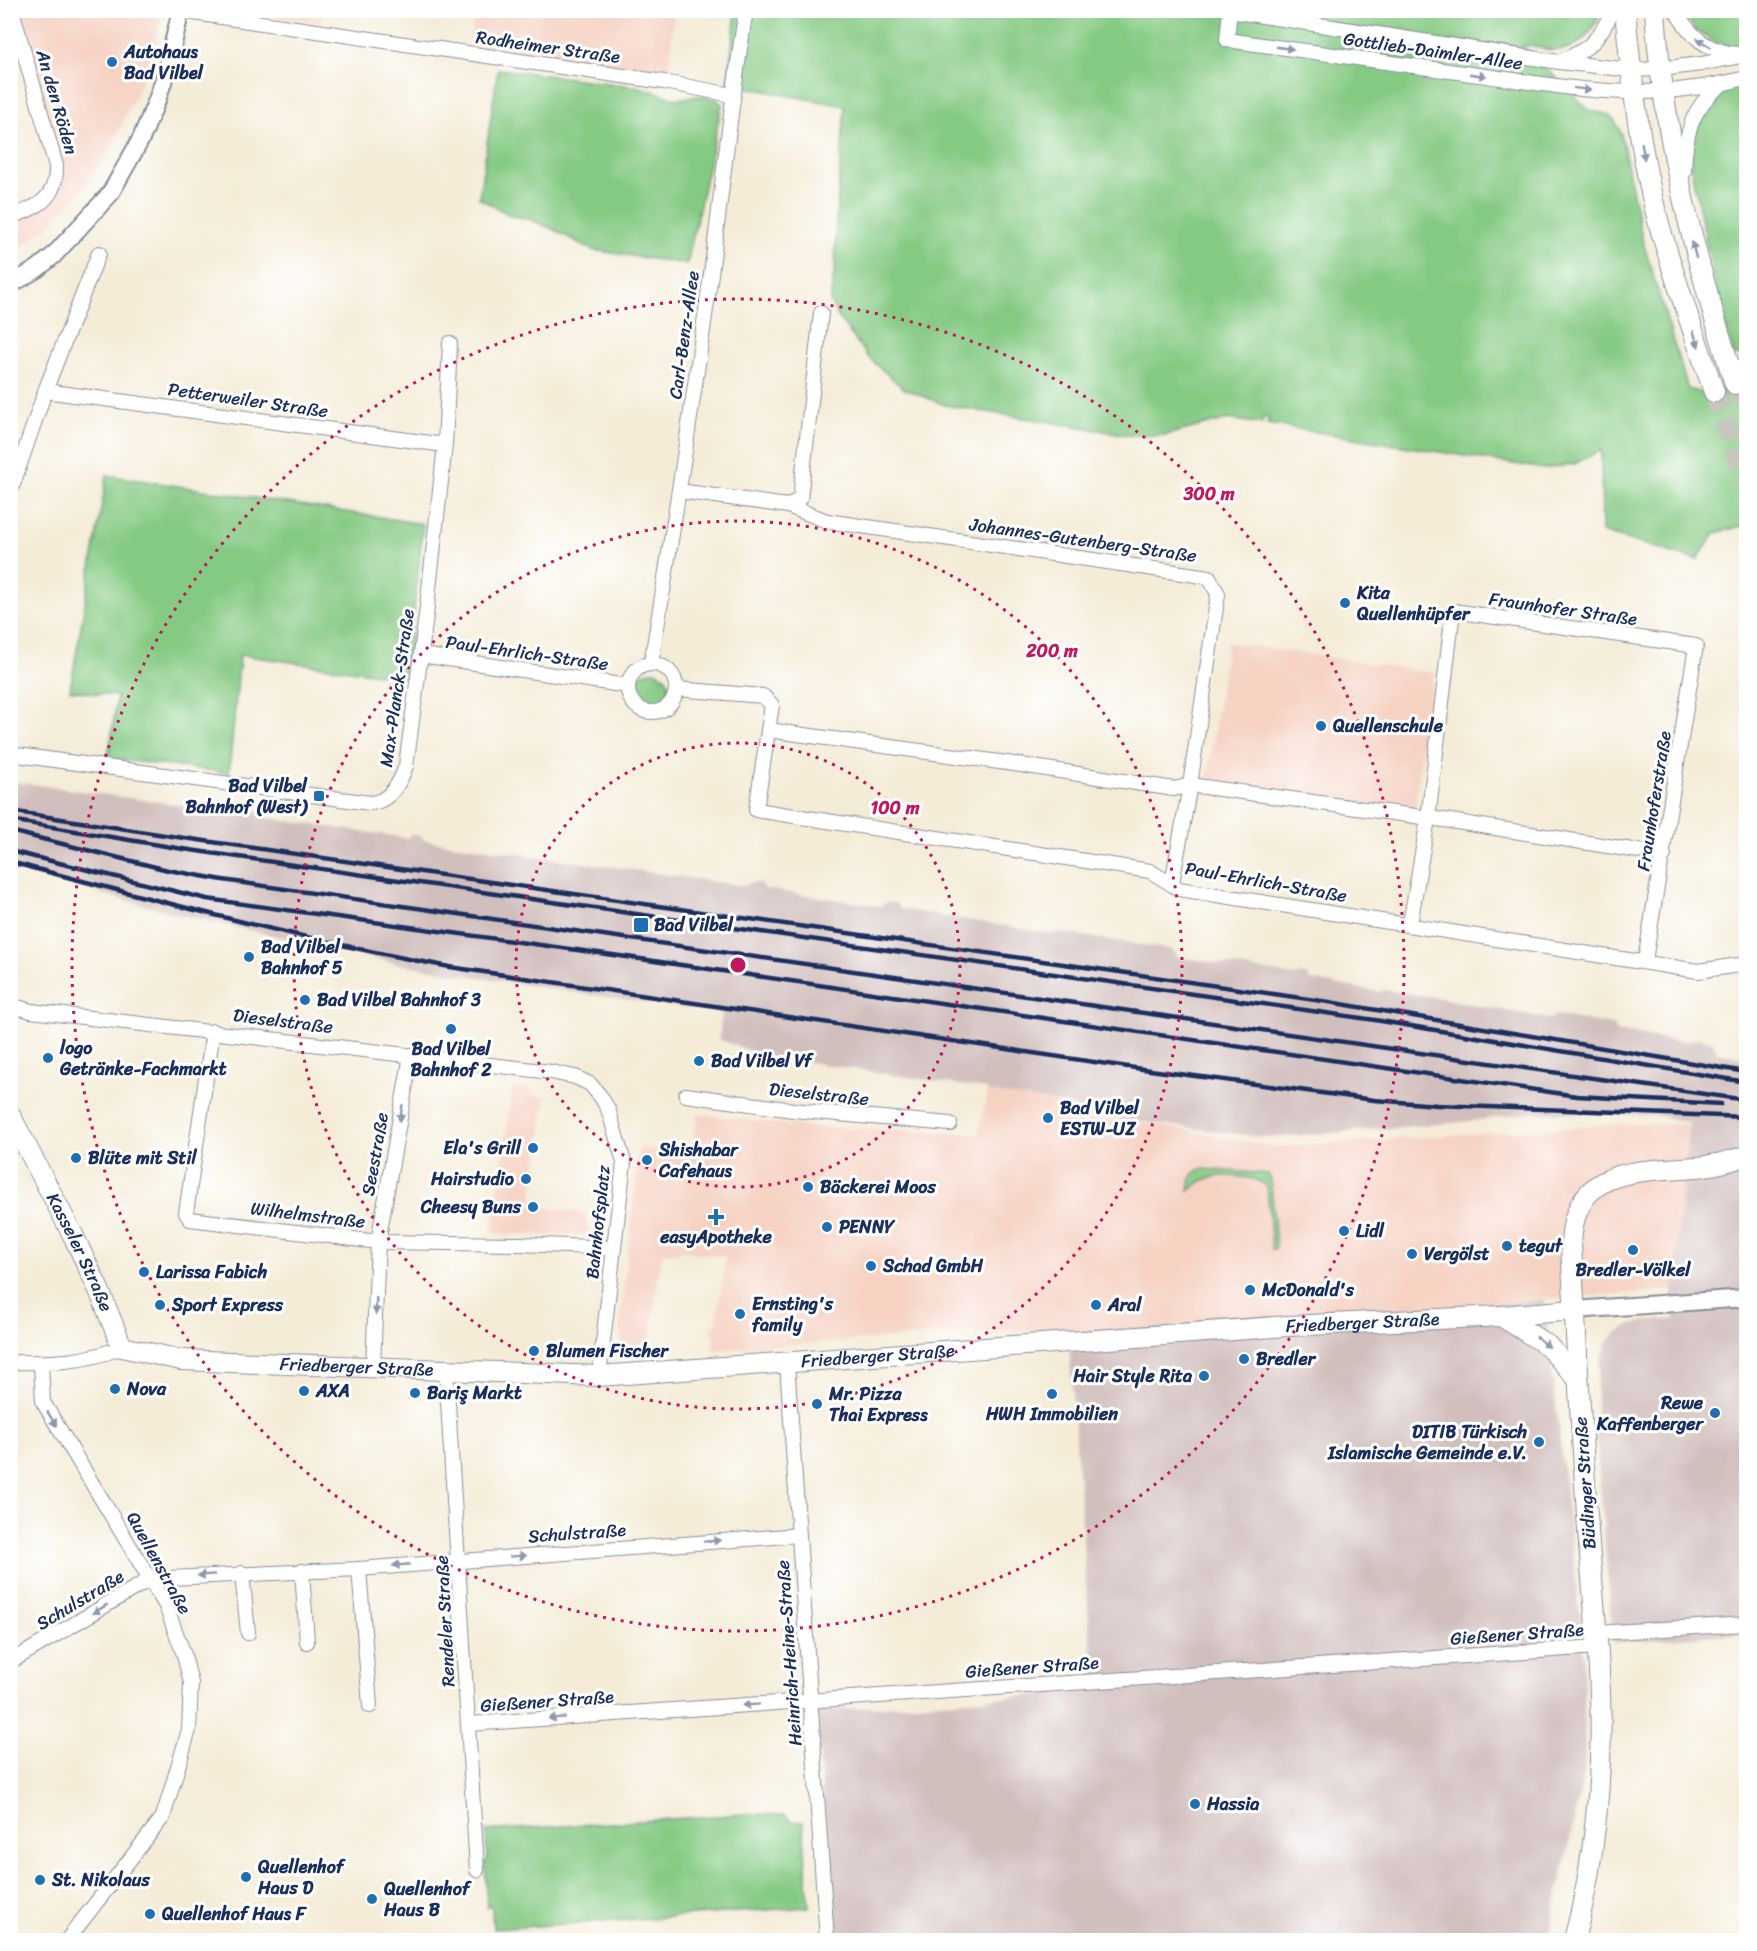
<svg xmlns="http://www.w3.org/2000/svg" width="1757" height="1951" viewBox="0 0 1757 1951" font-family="Sriracha,sans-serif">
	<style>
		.built { fill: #f6d2c3 }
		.industrial { fill: #d1bfbd }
		.green { fill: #85ca83; stroke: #507c70; stroke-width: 1.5 }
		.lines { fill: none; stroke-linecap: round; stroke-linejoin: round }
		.secondary-tunnel { stroke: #c9c6bf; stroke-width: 20; stroke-dasharray: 20 10; stroke-linecap: butt }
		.minor-casing { stroke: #888e9a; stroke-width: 16 }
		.tertiary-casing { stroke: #888e9a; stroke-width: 20 }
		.secondary-casing { stroke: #888e9a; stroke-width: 22 }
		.minor { stroke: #fff; stroke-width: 14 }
		.tertiary { stroke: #fff; stroke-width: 16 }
		.secondary { stroke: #fff; stroke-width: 20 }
		.rail { stroke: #1b2f5e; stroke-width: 4.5 }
		.oneway { fill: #8d97ae }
		.ring { fill: none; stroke: #c2185b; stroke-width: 3; stroke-dasharray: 3 6 }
		.poi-dot { fill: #1f6fb2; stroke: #fff; stroke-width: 2 }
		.labels { text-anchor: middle; stroke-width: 6; stroke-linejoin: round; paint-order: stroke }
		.street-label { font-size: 18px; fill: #1b2f5e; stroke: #fff }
		.poi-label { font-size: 18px; font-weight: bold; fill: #1b2f5e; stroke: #fff; text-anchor: start }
		.centre { fill: #c2185b; stroke: #fff; stroke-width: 3 }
		.ring-label { font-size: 18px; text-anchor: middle; font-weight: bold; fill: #c2185b; stroke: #fff; stroke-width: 6; stroke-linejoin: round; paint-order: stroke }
	</style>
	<rect width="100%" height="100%" fill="#fff"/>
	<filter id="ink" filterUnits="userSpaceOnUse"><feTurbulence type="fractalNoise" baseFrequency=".0167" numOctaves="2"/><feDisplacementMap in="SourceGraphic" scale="12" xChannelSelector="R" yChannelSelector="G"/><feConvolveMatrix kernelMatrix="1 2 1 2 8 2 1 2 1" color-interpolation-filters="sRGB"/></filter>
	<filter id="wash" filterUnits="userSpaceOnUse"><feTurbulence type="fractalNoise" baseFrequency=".008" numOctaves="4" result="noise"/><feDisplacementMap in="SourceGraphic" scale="24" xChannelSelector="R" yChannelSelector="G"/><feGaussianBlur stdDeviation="1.35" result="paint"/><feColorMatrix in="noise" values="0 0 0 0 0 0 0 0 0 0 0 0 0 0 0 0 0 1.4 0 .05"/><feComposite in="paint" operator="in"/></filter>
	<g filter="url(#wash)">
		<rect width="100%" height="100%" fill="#f4ecd7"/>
		<g class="built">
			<polygon points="18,11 164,11 144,76 112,146 79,194 47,228 11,253 11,219 55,189"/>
			<polygon points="240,11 324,11 322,24"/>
			<polygon points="474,11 674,11 669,75 469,47"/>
			<polygon points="1227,642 1434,673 1414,811 1207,780"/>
			<polygon points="513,1086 531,1089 530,1095 546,1097 531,1206 584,1213 591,1235 492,1234"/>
			<polygon points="988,1092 1077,1105 1077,1113 1169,1127 1276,1147 1619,1124 1689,1124 1673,1290 1059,1334 1010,1330 714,1350 712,1326 716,1325 726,1257 679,1250 679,1253 662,1253 648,1354 622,1356 620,1322 639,1148 692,1153 697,1114 798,1126 978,1134"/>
		</g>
		<g class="industrial">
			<polygon points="10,781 249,815 255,811 263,812 267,818 407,838 412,834 421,836 424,840 745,886 751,882 760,883 764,889 881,906 887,902 896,903 900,909 1053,934 1059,932 1173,950 1178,957 1296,976 1300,974 1307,975 1310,980 1380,992 1383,990 1434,997 1550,1019 1555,1015 1613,1025 1617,1031 1684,1042 1698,1038 1713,1042 1717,1052 1746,1059 1746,1633 1613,1643 1596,1436 1597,1384 1600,1361 1607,1344 1615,1333 1628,1326 1646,1321 1675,1319 1673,1290 1689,1123 1661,1116 1607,1113 1527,1113 1465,1122 1267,1138 1076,1113 1076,1105 988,1092 987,1089 761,1055 719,1039 722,1013 564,991 399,964 173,913 11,869"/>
			<polygon points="1544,1300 1583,1644 1585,1769 1548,1940 833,1940 816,1711 1094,1691 1068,1334"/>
		</g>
		<g class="green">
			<path d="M736,11H1601C1596,28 1579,50 1559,50C1547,51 1533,45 1522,45L1590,111C1610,114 1614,115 1621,134L1643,242L1688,389L1708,395L1743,386L1746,377V525L1715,533L1697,560L1602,532L1601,450L1574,464L1545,469L1267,424L1269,418L1263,417L1262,424L1228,419L1166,435H1129L945,405L903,388L869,358L839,318L830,302L835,268L836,221L845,106L728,84Z"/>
			<path d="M1683,11H1746V45C1721,50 1693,35 1683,11Z"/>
			<polygon points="498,69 640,87 676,99 700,96 716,99 722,104 687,264 592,250 553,229 526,218 512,216 479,198"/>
			<polygon points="1746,83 1746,362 1743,354 1734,356 1717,294 1690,164 1691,133 1705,110 1719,94 1732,87"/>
			<polygon points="107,475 423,524 407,678 240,655 229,773 108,758 117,696 70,690"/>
			<circle cx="652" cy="688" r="17"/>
			<path d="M1202,1169L1268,1174L1271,1180L1276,1249L1272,1250L1267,1186C1253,1175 1216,1172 1200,1182C1196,1184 1193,1188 1189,1191C1190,1179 1191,1173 1202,1169Z"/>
			<polygon points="747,1814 784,1815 792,1821 803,1822 809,1907 493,1929 492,1907 487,1907 485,1862 487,1861 486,1831"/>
		</g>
	</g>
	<g filter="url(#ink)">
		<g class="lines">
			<g class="secondary-tunnel">
				<polyline points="1735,384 1746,414"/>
				<polyline points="1714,392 1746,484"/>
			</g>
			<defs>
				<g id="minor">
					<path d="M1230,10L1227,40L1564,87C1627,95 1685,94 1746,78"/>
					<path d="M1675,10C1691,37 1706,51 1738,54"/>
					<polyline points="180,11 664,82 732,95"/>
					<polyline points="1230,11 1559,62 1631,70 1660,69 1701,64 1746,55"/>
					<path d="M1561,61C1591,49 1599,39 1613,10"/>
					<path d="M1684,172C1685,137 1690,108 1720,86"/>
					<path d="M10,217C38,207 57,199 56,166L12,10"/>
					<polyline points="45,391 445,445"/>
					<polyline points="679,491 788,506 800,499 821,313"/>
					<polyline points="10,493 47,386 99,253"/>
					<polyline points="788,506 827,521 1209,577 1218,594 1190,785 1172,883"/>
					<polyline points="421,655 628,686"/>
					<path d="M651,664C672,536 692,409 710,281C722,191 731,101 746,10"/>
					<circle cx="652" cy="688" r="24"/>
					<polyline points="676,689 763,696 772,705 756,810 1150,871 1179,889 1698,971 1746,964"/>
					<polyline points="768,730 1021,765 1174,789 1190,785 1444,820 1664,855"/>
					<path d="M10,754L370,803C389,802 400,783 406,766L426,616L445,445L450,343"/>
					<polyline points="1410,924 1428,819 1453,611 1696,646 1645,961"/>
					<polyline points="10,1005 31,1011 551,1072 575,1077 590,1084 601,1097 608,1109 624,1162 599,1376"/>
					<polyline points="213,1031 186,1213 190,1219 378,1242 520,1244 614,1248"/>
					<polyline points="686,1095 793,1110 950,1124"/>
					<path d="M10,1362C51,1363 84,1363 122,1347"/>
					<polyline points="41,1363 43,1402 166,1606 184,1655 191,1683 189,1730 163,1817 67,1940"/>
					<polyline points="787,1363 827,1940"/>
					<polyline points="373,1367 378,1242 411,1055"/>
					<polyline points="446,1370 477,1870"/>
					<polyline points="359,1569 370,1706"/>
					<polyline points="302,1571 307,1642"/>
					<polyline points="242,1573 248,1633"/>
					<polyline points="1596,1633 1746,1624"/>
					<polyline points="10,1662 150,1579 359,1569 799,1535"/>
					<polyline points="469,1724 1597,1647"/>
				</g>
				<g id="tertiary">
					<polyline points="10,285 37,269 53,256 110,194 141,139 157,100 166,73 181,10"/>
					<polyline points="1574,1310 1746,1298"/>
				</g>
				<g id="secondary">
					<path d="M1625,10C1631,77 1639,145 1655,209C1671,271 1694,332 1714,392"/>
					<path d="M1655,10C1663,139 1696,262 1735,384"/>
					<path id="s1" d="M10,1115L73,1235L99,1290L122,1347L181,1360L599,1376L1288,1326L1501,1316L1574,1310"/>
					<polyline points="1501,1316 1547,1345 1577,1378"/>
					<path d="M1574,1940C1589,1885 1598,1819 1600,1761C1603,1689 1595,1616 1589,1544C1582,1444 1576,1344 1571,1244C1574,1165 1638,1172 1696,1167C1713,1166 1730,1161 1746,1156"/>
				</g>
			</defs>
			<use href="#minor" class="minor-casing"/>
			<use href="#tertiary" class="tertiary-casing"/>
			<use href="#secondary" class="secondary-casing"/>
			<use href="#minor" class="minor"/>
			<use href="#tertiary" class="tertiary"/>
			<use href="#secondary" class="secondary"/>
			<g class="rail">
				<polyline points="10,811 184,838 1329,1002 1746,1072"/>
				<polyline points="10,820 183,849 1375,1020 1746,1082"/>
				<polyline points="10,831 168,870 223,880 1746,1100"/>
				<polyline points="10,851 207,899 613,955 1577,1096 1721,1104"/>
				<path d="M10,862C156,900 302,940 450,967L1135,1068L1374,1100L1437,1105L1746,1117"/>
			</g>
		</g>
		<defs><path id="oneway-solid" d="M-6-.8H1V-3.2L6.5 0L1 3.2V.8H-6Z" transform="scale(1.5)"/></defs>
		<g class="oneway">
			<use href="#oneway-solid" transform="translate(1704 43) rotate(-148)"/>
			<use href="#oneway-solid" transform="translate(1285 48) rotate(8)"/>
			<use href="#oneway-solid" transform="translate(1478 75) rotate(8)"/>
			<use href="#oneway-solid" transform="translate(1582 89) rotate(7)"/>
			<use href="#oneway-solid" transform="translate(1643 151) rotate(81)"/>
			<use href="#oneway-solid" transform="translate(1694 250) rotate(-104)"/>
			<use href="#oneway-solid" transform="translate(1696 339) rotate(71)"/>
			<use href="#oneway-solid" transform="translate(401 1113) rotate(100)"/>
			<use href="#oneway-solid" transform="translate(376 1306) rotate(92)"/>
			<use href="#oneway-solid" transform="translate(1543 1342) rotate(38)"/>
			<use href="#oneway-solid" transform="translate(52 1419) rotate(58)"/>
			<use href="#oneway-solid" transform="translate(712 1541) rotate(-4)"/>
			<use href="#oneway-solid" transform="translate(518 1556) rotate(-4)"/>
			<use href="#oneway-solid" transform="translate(401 1565) rotate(175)"/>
			<use href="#oneway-solid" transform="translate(206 1575) rotate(176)"/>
			<use href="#oneway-solid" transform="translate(100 1609) rotate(149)"/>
			<use href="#oneway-solid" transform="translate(751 1705) rotate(176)"/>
			<use href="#oneway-solid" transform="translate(557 1718) rotate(176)"/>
		</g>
	</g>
	<g class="ring">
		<circle cx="738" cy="965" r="222"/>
		<circle cx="738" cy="965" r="444"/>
		<circle cx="738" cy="965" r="666"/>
	</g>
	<g class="poi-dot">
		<circle cx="112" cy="62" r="6"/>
		<circle cx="1345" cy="603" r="6"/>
		<circle cx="1321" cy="726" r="6"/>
		<rect x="313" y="790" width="12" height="12" rx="3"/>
		<rect x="633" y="917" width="16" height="16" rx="3"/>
		<circle cx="249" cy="957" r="6"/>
		<circle cx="305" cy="1000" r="6"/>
		<circle cx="451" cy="1029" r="6"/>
		<circle cx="48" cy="1058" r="6"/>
		<circle cx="699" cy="1061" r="6"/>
		<circle cx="1048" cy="1118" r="6"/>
		<circle cx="533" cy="1148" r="6"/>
		<circle cx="76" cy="1158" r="6"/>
		<circle cx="647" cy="1160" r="6"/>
		<circle cx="526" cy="1179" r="6"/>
		<circle cx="808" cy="1187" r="6"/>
		<circle cx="533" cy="1207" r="6"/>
		<path d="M713 1208h6v6h6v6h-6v6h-6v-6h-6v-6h6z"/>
		<circle cx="827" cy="1227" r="6"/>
		<circle cx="1344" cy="1231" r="6"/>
		<circle cx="1507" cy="1246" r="6"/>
		<circle cx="1633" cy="1250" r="6"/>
		<circle cx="1412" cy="1254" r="6"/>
		<circle cx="871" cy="1266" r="6"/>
		<circle cx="144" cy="1272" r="6"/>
		<circle cx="1250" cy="1290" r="6"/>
		<circle cx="160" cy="1305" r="6"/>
		<circle cx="1096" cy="1305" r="6"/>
		<circle cx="740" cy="1314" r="6"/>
		<circle cx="534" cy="1351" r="6"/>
		<circle cx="1244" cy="1359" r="6"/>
		<circle cx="1204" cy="1376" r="6"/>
		<circle cx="115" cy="1389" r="6"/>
		<circle cx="304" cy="1391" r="6"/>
		<circle cx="415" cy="1393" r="6"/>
		<circle cx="1052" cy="1394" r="6"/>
		<circle cx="817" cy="1404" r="6"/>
		<circle cx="1715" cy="1413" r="6"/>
		<circle cx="1539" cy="1442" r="6"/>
		<circle cx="1195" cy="1804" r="6"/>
		<circle cx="246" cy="1877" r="6"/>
		<circle cx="40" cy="1880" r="6"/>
		<circle cx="372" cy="1899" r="6"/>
		<circle cx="150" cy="1914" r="6"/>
	</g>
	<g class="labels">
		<g class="street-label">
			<text transform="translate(548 47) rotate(8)" y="6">Rodheimer Straße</text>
			<text transform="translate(1433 51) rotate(8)" y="6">Gottlieb-Daimler-Allee</text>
			<text transform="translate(57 102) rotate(74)" y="6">An den Röden</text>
			<text transform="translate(684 335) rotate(-82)" y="6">Carl-Benz-Allee</text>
			<text transform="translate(248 400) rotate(8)" y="6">Petterweiler Straße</text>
			<text transform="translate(1083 540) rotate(8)" y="6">Johannes-Gutenberg-Straße</text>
			<text transform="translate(1563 609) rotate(8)" y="6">Fraunhofer Straße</text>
			<text transform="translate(527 653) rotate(8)" y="6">Paul-Ehrlich-Straße</text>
			<text transform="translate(397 688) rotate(-82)" y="6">Max-Planck-Straße</text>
			<text transform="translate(1654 801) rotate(-81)" y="6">Fraunhoferstraße</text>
			<text transform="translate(1266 882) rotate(10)" y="6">Paul-Ehrlich-Straße</text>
			<text transform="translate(283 1021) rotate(7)" y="6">Dieselstraße</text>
			<text transform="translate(819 1094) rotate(6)" y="6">Dieselstraße</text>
			<text transform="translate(375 1154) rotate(-80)" y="6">Seestraße</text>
			<text transform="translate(308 1215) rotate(7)" y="6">Wilhelmstraße</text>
			<text transform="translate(598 1222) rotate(-84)" y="6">Bahnhofsplatz</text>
			<text dy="6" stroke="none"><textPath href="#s1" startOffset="154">Kasseler Straße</textPath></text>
			<text dy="6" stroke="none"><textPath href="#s1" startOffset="1502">Friedberger Straße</textPath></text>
			<text dy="6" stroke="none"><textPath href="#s1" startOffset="1016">Friedberger Straße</textPath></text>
			<text dy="6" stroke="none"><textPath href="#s1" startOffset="494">Friedberger Straße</textPath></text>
			<text transform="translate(1585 1483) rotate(-94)" y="6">Büdinger Straße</text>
			<text transform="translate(577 1533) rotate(-4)" y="6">Schulstraße</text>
			<text transform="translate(159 1563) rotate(61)" y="6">Quellenstraße</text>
			<text transform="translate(80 1600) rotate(-31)" y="6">Schulstraße</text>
			<text transform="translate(445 1621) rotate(-93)" y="6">Rendeler Straße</text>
			<text transform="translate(1517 1634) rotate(-4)" y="6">Gießener Straße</text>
			<text transform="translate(789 1653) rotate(-94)" y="6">Heinrich-Heine-Straße</text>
			<text transform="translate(1032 1667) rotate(-4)" y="6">Gießener Straße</text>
			<text transform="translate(547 1701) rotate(-4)" y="6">Gießener Straße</text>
		</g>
		<g class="poi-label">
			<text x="124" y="58">Autohaus<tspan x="124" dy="21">Bad Vilbel</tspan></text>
			<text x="1357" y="599">Kita<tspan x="1357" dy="21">Quellenhüpfer</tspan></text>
			<text x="1333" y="732">Quellenschule</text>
			<text x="307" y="792" text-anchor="end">Bad Vilbel<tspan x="307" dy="21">Bahnhof (West)</tspan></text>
			<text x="654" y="931">Bad Vilbel</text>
			<text x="261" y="953">Bad Vilbel<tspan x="261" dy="21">Bahnhof 5</tspan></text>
			<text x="317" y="1006">Bad Vilbel Bahnhof 3</text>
			<text x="60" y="1054">logo<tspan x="60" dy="21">Getränke-Fachmarkt</tspan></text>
			<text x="451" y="1055" text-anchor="middle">Bad Vilbel<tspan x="451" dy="21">Bahnhof 2</tspan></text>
			<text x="711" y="1067">Bad Vilbel Vf</text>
			<text x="1060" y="1114">Bad Vilbel<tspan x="1060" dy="21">ESTW-UZ</tspan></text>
			<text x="521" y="1154" text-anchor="end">Ela's Grill</text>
			<text x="659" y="1156">Shishabar<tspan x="659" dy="21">Cafehaus</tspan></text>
			<text x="88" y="1164">Blüte mit Stil</text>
			<text x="514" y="1185" text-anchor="end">Hairstudio</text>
			<text x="820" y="1193">Bäckerei Moos</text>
			<text x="521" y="1213" text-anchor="end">Cheesy Buns</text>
			<text x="839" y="1233">PENNY</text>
			<text x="1356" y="1237">Lidl</text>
			<text x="716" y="1243" text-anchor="middle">easyApotheke</text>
			<text x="1519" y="1252">tegut</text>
			<text x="1424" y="1260">Vergölst</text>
			<text x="883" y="1272">Schad GmbH</text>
			<text x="1633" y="1276" text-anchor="middle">Bredler-Völkel</text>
			<text x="156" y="1278">Larissa Fabich</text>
			<text x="1262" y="1296">McDonald's</text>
			<text x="752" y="1310">Ernsting's<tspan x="752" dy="21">family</tspan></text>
			<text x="172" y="1311">Sport Express</text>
			<text x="1108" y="1311">Aral</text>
			<text x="546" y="1357">Blumen Fischer</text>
			<text x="1256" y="1365">Bredler</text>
			<text x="1192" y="1382" text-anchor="end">Hair Style Rita</text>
			<text x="127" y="1395">Nova</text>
			<text x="316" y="1397">AXA</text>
			<text x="427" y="1399">Bariş Markt</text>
			<text x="829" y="1400">Mr. Pizza<tspan x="829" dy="21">Thai Express</tspan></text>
			<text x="1703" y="1409" text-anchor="end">Rewe<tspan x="1703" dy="21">Kaffenberger</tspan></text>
			<text x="1052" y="1420" text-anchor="middle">HWH Immobilien</text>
			<text x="1527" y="1438" text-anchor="end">DITIB Türkisch<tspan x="1527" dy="21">Islamische Gemeinde e.V.</tspan></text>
			<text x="1207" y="1810">Hassia</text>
			<text x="258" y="1873">Quellenhof<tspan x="258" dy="21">Haus D</tspan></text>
			<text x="52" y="1886">St. Nikolaus</text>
			<text x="384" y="1895">Quellenhof<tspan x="384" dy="21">Haus B</tspan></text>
			<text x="162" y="1920">Quellenhof Haus F</text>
		</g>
	</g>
	<circle cx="738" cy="965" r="9" class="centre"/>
	<g class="ring-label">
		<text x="1209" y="500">300 m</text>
		<text x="1052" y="657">200 m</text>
		<text x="895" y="814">100 m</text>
	</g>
	<rect width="1757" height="1951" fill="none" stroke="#fff" stroke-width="36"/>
</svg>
